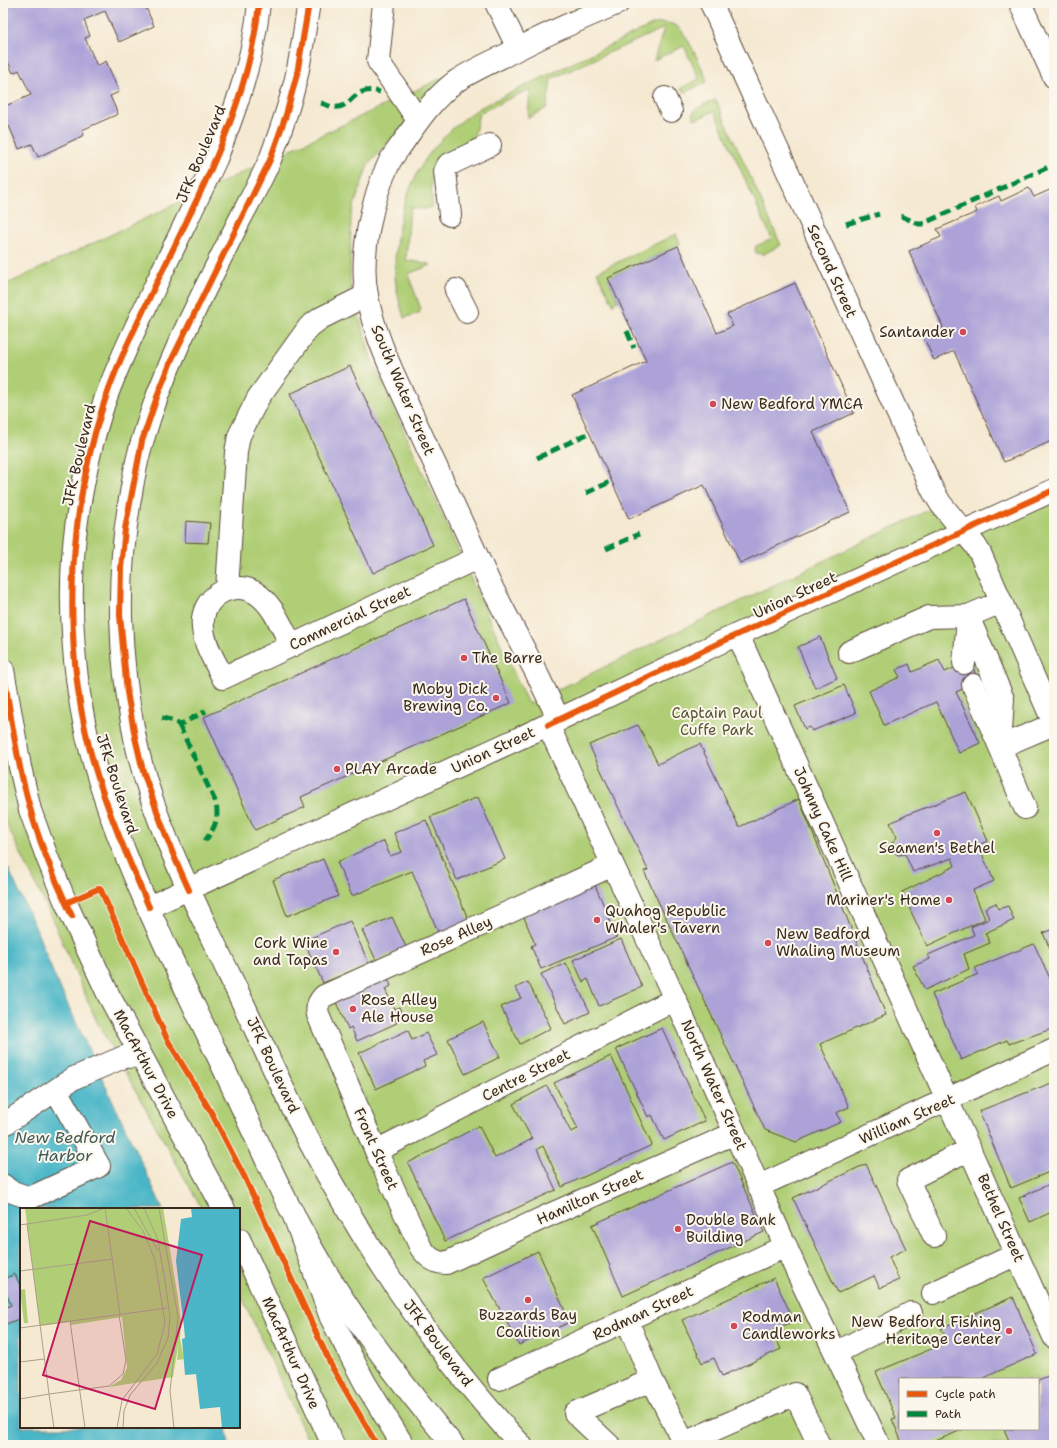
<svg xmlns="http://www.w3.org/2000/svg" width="1057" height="1448" font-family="'Shantell Sans',sans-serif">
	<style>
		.green { fill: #afce75; stroke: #757c4a; fill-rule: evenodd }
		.water { fill: #4ab6c7; stroke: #427072 }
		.building { fill: #aca2d8 }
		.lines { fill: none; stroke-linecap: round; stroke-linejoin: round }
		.minor-casing { stroke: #574739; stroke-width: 24 }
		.major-casing { stroke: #574739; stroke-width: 24 }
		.highway-casing { stroke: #574739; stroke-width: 24 }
		.minor { stroke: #fff; stroke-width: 22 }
		.major { stroke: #fff; stroke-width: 22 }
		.highway { stroke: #fff; stroke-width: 22 }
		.quiet { stroke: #00873e; stroke-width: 5; stroke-dasharray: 10 5; stroke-linecap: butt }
		.cycleway-casing { stroke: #fbf7ec; stroke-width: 8 }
		.cycleway { stroke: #e8590c; stroke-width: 6 }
		.poi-dot { fill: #d1495b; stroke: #fbf7ec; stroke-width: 1.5 }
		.labels { text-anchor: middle; stroke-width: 4; stroke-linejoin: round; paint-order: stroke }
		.street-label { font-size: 15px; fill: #3b2a1e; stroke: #fbf7ec }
		.poi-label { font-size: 15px; fill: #3b2a1e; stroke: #fbf7ec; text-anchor: start }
		.park-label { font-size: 15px; fill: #585334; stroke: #fbf7ec }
		.water-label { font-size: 16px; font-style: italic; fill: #405b59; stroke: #fbf7ec }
		.inset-river { fill: none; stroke: #4ab6c7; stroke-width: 2 }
		.inset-road { fill: none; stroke: #ab9d8a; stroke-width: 1 }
		.view { fill: #c2185b; fill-opacity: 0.15; stroke: #c2185b; stroke-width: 2 }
		.inset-edge { fill: none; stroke: #3b2a1e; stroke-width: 2 }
	</style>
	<rect width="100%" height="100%" fill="#fbf7ec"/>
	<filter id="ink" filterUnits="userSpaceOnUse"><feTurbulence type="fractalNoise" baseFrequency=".025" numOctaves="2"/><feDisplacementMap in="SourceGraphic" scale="8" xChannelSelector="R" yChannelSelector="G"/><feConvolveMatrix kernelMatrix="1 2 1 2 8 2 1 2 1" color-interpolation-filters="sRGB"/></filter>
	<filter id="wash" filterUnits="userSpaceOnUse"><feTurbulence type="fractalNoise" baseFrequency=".012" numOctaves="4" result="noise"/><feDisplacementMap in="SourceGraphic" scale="16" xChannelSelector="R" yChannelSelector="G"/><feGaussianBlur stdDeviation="0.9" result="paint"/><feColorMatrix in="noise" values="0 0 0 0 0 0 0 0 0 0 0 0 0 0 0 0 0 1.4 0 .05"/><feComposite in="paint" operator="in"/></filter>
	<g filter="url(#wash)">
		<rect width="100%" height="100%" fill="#f5e9d2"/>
		<path class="green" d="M660 23C666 23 673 23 678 27 686 32 705 73 707 82L686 92 680 90 681 88 699 79 684 46 654 60 664 28 551 79 547 108 528 118 530 89 479 113 473 142C459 150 436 158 432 176 430 185 432 196 432 205L431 207 425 209 410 208 406 260 429 264 431 265 408 274 421 309 419 313 404 318C400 304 395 288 395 273 394 234 404 190 427 157 441 137 461 120 481 107L654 24Z
			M452 73 368 165 351 215 350 284 371 358 528 704 941 504 964 532 1054 490V1445H310L239 1291V1209H202L97 1022 51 916 5 821 3 814V286ZM900 1379H1038V1429H900Z
			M716 100 781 245 764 254 756 253 755 249 756 246 772 239 714 111 697 119 693 118C689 108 709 103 716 100Z
			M676 234 680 243 678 246 608 278 618 301 613 304 597 272Z"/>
		<path class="water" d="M3 857 36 929 54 975 163 1209H21V1427H226L229 1445H3Z"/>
		<g id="blocks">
			<path class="building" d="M3 3H144L154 26 119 42 105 11 84 20 90 36 85 38 97 66 106 61 119 92 110 96 118 114 82 130 84 135 38 157 32 144 19 149 9 126 3 129V107L31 95 19 70 13 73 8 62 3 64Z
				M1029 188 1034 197 1054 188V440L1004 462 954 351 934 360 923 336 943 327 909 251 941 237 937 229 977 212 975 207 999 196 1001 201Z
				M678 246 717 333 733 326 727 314 795 283 854 413 813 432 850 512 740 563 704 485 629 519 572 395 646 361 608 278Z
				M350 366 433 545 373 573 290 394Z
				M186 521 210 523 208 543 185 542Z
				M464 599 511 703 301 797 305 807 255 830 204 717Z
				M820 637 837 678 815 688 798 647Z
				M939 660 945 672 970 661 979 682 956 692 980 743 959 753 936 702 884 725 869 691 900 677 896 670 909 664 912 672Z
				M844 685 856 713 812 731 810 727 805 729 795 706Z
				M638 725 658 764 686 750 700 744 739 827 799 799 886 1015 820 1044 849 1107 836 1113 841 1122 796 1142 765 1130 644 871 648 870 589 745Z
				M966 792 988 841 978 845 994 881 973 890 985 919 927 946 902 892 955 866 952 858 913 872 905 854 898 855 892 850V843L897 837 890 823 909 814Z
				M478 797 505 859 457 880 430 817Z
				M426 820 469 921 439 934 412 871 352 896 337 862 384 841 390 856 402 852 394 833Z
				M323 859 338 896 287 916 273 880Z
				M595 885 617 937 541 969 531 946 535 944 523 915Z
				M996 903 998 909 1008 906 1014 920 985 933 990 943 964 954 969 969 925 990 913 966 930 959 928 955 974 935 971 927 989 919 985 908Z
				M392 917 406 947 376 960 362 930Z
				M350 921 369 964 323 983 304 941Z
				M1054 929V958L1043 933Z
				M621 939 642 987 599 1006 588 979 583 982 573 960Z
				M1034 944 1054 987V1028L1009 1044 1007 1040 961 1060 932 994 978 974 975 968Z
				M566 963 590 1012 565 1024 541 974Z
				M387 976 391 986 385 989 394 1009 399 1007 403 1016 395 1019 397 1023 357 1041 351 1027 348 1029 335 1000Z
				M528 982 551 1028 520 1044 501 1007 521 998 515 988Z
				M483 1022 500 1057 465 1074 448 1039Z
				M662 1028 705 1121 664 1140 652 1115 648 1117 616 1049Z
				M408 1030 412 1040 426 1033 437 1055 423 1061 425 1066 376 1089 359 1053Z
				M611 1056 652 1145 562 1187 543 1146 537 1149 556 1190 445 1241 408 1163 479 1126 495 1158 532 1139 513 1104 547 1086 571 1132 578 1129 554 1083Z
				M1054 1082V1170L1011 1188 979 1111Z
				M732 1162 764 1232 623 1296 592 1225Z
				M866 1164 906 1249 889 1257 899 1280 880 1288 874 1276 838 1293 793 1198Z
				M1054 1177V1211L1030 1222 1019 1198 1052 1183 1050 1179Z
				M538 1251 570 1322 519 1345 483 1278Z
				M15 1274 21 1288V1318L6 1324 3 1316V1309L11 1305 3 1286V1279Z
				M774 1278 794 1321 772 1331 781 1349 722 1376 714 1358 702 1363 682 1320Z
				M1013 1297 1037 1354 983 1378V1379H900V1429H964L926 1445H903L892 1419 896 1418 876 1372 948 1342 941 1328Z
				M1048 1376 1054 1390V1445H1011L1004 1429H1038V1380Z"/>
		</g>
	</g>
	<g filter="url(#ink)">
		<use href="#blocks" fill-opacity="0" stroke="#574739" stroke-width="1"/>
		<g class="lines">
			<g class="minor-casing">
				<path id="minor" d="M384 3 378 61 418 120
					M496 3 518 48
					M1020 3 1054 77
					M665 98 671 111
					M450 215 445 171 448 165 490 145
					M456 290 467 312
					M964 532 975 545 980 553 1054 724
					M227 589 236 452 239 436 258 398 309 327 321 318 367 295
					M968 616 1003 699 1000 747 1025 808
					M738 635 1054 1337
					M292 646C283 630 275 609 261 597 236 575 199 596 203 628 204 645 216 663 223 678L477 558
					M849 652 929 617 968 616 1001 602
					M964 663 968 619
					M3 670 20 767 30 810 47 857 66 903 108 994 224 1209
					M973 685 1000 747 1054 724
					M548 725 675 999 798 1274 879 1445
					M613 865 324 996C318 1002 316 1007 318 1015L376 1151 421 1248C428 1257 434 1263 446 1263L547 1216 735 1133
					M3 1125 74 1078 124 1057 141 1056
					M376 1151 675 999
					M3 1185 10 1191 30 1198 99 1166 56 1090
					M759 1186 1054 1050
					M934 1236 908 1180 970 1149
					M239 1239 333 1445
					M933 1293 1017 1254
					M627 1320 652 1380 685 1445
					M836 1353 911 1313
					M499 1379 786 1246
					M684 1443 795 1394 819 1445
					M609 1445 575 1413 652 1380"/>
			</g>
			<g class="major-casing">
				<path id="major" d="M259 3C254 58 236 108 216 159 195 204 173 248 152 293 135 329 117 365 104 403 91 441 83 481 77 520 66 595 73 693 95 766 123 863 170 955 213 1046 240 1101 264 1158 292 1212 335 1296 392 1373 453 1445
					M309 3C305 26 302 50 297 74 291 102 281 130 271 157 262 179 250 200 239 221 204 292 165 363 143 439 137 457 134 475 131 493 116 577 118 655 135 738 152 821 193 898 229 974 256 1029 280 1085 308 1139 366 1250 436 1353 521 1445
					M711 3 933 491 941 504 964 532
					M559 720 537 674 490 584 393 373C382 348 372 323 367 296 359 256 372 197 390 161 394 154 400 147 404 141 419 119 434 98 455 82 471 71 489 63 506 55 542 36 580 19 618 3
					M149 907 522 737 719 643 1054 490"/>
			</g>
			<g class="highway-casing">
				<path id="highway" d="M293 1213 331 1318 365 1383 403 1445"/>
			</g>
			<use href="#minor" class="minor"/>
			<use href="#major" class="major"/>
			<use href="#highway" class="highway"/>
			<path class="quiet" d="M321 103C325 104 330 107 334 107 352 110 352 84 380 92
				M901 216 919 224H922L1053 165
				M846 224 879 214
				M627 331 634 348
				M537 458 589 433
				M586 493 612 481
				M606 549 639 534
				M162 718 175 721 179 725 206 711
				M179 725 216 803C219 820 215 827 205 841"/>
			<g class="cycleway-casing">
				<path id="cycleway" d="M3 670C11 716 17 763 30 808 39 843 57 884 72 916
					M548 725 719 643 1054 490
					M189 890 173 854 158 814 143 771 135 737 127 692 120 615 121 568 125 529 142 441 157 397 172 359 270 160 286 115 297 74 309 3
					M66 903 100 888 167 1039 211 1112 244 1176 332 1367 377 1445
					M149 907C129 861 108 813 94 765 61 650 67 519 103 406 116 365 136 327 154 288 198 197 249 106 259 3"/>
			</g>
			<use href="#cycleway" class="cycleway"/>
		</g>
	</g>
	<g class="poi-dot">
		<circle cx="963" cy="332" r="4"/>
		<circle cx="713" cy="404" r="4"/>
		<circle cx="464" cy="658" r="4"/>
		<circle cx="496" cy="698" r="4"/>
		<circle cx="337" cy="769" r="4"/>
		<circle cx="937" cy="833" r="4"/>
		<circle cx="949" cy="900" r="4"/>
		<circle cx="597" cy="920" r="4"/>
		<circle cx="768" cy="943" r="4"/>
		<circle cx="336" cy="952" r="4"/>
		<circle cx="353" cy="1009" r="4"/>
		<circle cx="678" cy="1229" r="4"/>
		<circle cx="528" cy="1300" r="4"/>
		<circle cx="734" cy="1326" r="4"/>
		<circle cx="1009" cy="1331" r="4"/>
	</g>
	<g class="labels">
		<g class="street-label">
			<text transform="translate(201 154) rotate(-67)" y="5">JFK Boulevard</text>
			<text transform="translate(832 271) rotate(66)" y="5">Second Street</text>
			<text transform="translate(403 390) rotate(67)" y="5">South Water Street</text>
			<text transform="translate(79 455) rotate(-77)" y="5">JFK Boulevard</text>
			<text transform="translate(795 595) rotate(-25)" y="5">Union Street</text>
			<text transform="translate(350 618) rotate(-25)" y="5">Commercial Street</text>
			<text transform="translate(493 750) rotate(-25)" y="5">Union Street</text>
			<text transform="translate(117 784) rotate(72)" y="5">JFK Boulevard</text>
			<text transform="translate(823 824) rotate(66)" y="5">Johnny Cake Hill</text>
			<text transform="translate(456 936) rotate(-24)" y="5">Rose Alley</text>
			<text transform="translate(146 1064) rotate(62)" y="5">MacArthur Drive</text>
			<text transform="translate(273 1065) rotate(65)" y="5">JFK Boulevard</text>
			<text transform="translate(526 1075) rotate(-27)" y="5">Centre Street</text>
			<text transform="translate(714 1085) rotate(66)" y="5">North Water Street</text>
			<text transform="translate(907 1119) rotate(-24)" y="5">William Street</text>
			<text transform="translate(376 1149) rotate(66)" y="5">Front Street</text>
			<text transform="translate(590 1197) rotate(-24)" y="5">Hamilton Street</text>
			<text transform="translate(1001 1218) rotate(66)" y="5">Bethel Street</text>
			<text transform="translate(643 1313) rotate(-25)" y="5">Rodman Street</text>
			<text transform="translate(438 1343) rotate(53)" y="5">JFK Boulevard</text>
			<text transform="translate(291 1353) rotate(66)" y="5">MacArthur Drive</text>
		</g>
		<g class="poi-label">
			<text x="955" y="337" text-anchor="end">Santander</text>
			<text x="721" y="409">New Bedford YMCA</text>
			<text x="472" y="663">The Barre</text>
			<text x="488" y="694" text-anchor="end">Moby Dick<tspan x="488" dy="17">Brewing Co.</tspan></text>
			<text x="345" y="774">PLAY Arcade</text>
			<text x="937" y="853" text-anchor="middle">Seamen's Bethel</text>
			<text x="941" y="905" text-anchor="end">Mariner's Home</text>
			<text x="605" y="916">Quahog Republic<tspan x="605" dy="17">Whaler's Tavern</tspan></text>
			<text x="776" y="939">New Bedford<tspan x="776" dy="17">Whaling Museum</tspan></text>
			<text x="328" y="948" text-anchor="end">Cork Wine<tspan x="328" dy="17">and Tapas</tspan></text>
			<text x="361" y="1005">Rose Alley<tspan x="361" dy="17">Ale House</tspan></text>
			<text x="686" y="1225">Double Bank<tspan x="686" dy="17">Building</tspan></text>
			<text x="528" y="1320" text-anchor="middle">Buzzards Bay<tspan x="528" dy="17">Coalition</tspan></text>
			<text x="742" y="1322">Rodman<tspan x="742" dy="17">Candleworks</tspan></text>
			<text x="1001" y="1327" text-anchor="end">New Bedford Fishing<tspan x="1001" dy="17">Heritage Center</tspan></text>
		</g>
		<g class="park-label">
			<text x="717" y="718">Captain Paul<tspan x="717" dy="17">Cuffe Park</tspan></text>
		</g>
		<g class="water-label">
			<text x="65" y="1143">New Bedford<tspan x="65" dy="18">Harbor</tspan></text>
		</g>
	</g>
	<g transform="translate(20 1208)">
		<rect width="220" height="220" fill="#f5e9d2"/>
		<path d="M5 0H143L158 90 161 114 160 131 164 151 157 152 159 132 153 169 89 179 101 172 107 160 102 109 51 117 50 114 20 118ZM5 81 8 115H4L0 82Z" fill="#afce75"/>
		<path d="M171 0H220V220H202L200 199 180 201 176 166 165 167 162 131 165 130 164 119 156 53 161 11 172 9Z" fill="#4ab6c7"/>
		<path class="inset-river" d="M182 130 187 135 220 133"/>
		<path class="inset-road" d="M85 0 100 106M114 0 138 43M124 0 138 32 143 63M139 0 158 109 150 183 154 220M0 17 67 7 85 0M0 63 93 51M50 113 65 220M0 120 147 100M0 154 24 151M0 191 29 186 7 16M34 220 29 186 89 178 103 166 106 152 99 107M97 220 102 192 137 146 145 115 135 52 123 23 106 0M103 220 104 203 110 187 137 155 148 130 150 108 143 60"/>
		<path class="view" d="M70 13 182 47 135 201 23 167Z"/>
		<rect width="220" height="220" class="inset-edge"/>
	</g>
	<rect width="1057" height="1448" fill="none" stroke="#fbf7ec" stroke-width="16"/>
	<rect x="899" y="1378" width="140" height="52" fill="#fbf7ec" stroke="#aea59a"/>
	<rect x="907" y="1391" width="20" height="6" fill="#e8590c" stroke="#aea59a"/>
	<text x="935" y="1398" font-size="12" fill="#3b2a1e">Cycle path</text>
	<rect x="907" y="1411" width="20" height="6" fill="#00873e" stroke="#aea59a"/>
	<text x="935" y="1418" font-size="12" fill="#3b2a1e">Path</text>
</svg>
